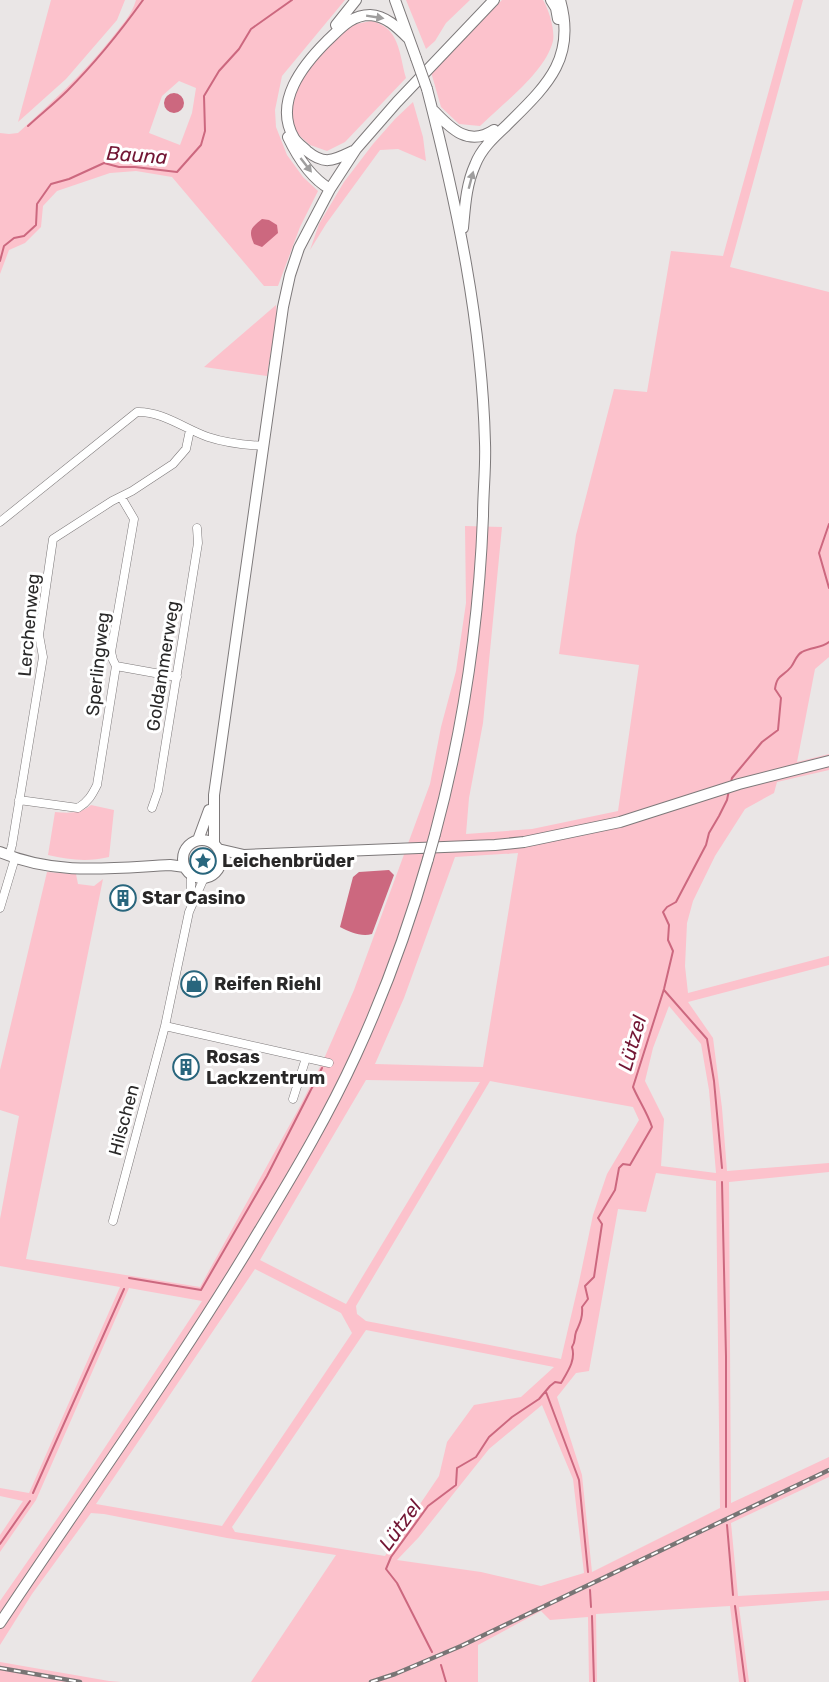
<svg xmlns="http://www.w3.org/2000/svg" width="829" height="1682" font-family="Rubik,sans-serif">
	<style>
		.green { fill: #fcc2cc; fill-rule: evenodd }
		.water { fill: #cc687f }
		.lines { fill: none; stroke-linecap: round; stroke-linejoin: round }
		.stream { stroke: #cc687f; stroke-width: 2 }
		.street-casing { stroke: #7d797a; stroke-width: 9 }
		.secondary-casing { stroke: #7d797a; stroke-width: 12 }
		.street { stroke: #fff; stroke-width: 8 }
		.secondary { stroke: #fff; stroke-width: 10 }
		.rail-casing { stroke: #787575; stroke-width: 4.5 }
		.rail { stroke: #fff; stroke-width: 2; stroke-dasharray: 7; stroke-linecap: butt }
		.secondary-bridge-casing { stroke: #7d797a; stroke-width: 12; stroke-linecap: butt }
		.secondary-bridge { stroke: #fff; stroke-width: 10 }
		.oneway { fill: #9f9e9e }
		.labels { text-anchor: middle; stroke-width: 6; stroke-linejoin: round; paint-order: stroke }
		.street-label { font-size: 18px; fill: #292828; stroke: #fff }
		.poi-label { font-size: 18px; font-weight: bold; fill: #292828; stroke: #fff; text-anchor: start }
		.water-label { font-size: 20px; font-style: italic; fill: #721634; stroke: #fff }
	</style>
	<rect width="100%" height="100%" fill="#eae6e6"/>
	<path class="green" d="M51 0H125L117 20 66 79 18 122Z
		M136 0H345L282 76 275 110 276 127 287 155 303 177 318 191 300 227 278 286H264L172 177 136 171 110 173 57 191 43 206 41 227 25 243 9 250 0 274V133L9 134 18 133C51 103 83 74 111 39 120 27 132 15 136 0ZM179 81 196 88 192 113 180 145 149 133 162 96Z
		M406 0H470L446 23 435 41 426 49Z
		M502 0H543C549 10 555 30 553 41 545 73 503 103 480 126L459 124 441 107 431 72Z
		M794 0H803L730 267 829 292V657L815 669 797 762 829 754V770L777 782 774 793 745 809 715 856 693 901 687 923 685 966 688 993 829 956V965L688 1002 713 1038 722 1108 727 1171 829 1163V1172L729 1182 731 1503 829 1457V1477L731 1523 738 1596 829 1591V1600L739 1607 749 1682H739L730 1606 596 1614 597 1682H589L588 1617 550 1620 541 1611 478 1645V1682H251L336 1555 227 1538 104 1514 91 1513 32 1594 0 1645V1601L66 1506 202 1301 129 1288 36 1500 0 1552V1535L23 1501 0 1496V1488L29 1493 120 1287 0 1266V1219L19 1116 0 1110V1070L47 872 76 874 78 884 94 886 103 879 26 1259 200 1287 299 1108 323 1061 354 990 430 784 441 727 456 671 466 603 465 526 502 527 483 723 469 798 466 834 532 829 618 811 639 665 559 654 576 535 614 389 647 392 671 251 723 256ZM518 853 483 1067 375 1064 404 998 455 857ZM669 1006 701 1044 709 1090 716 1173 661 1166 664 1119 645 1081 653 1048ZM366 1080 480 1082 346 1304 260 1260ZM490 1081 633 1107 639 1120 607 1174 593 1215 579 1282 561 1359 366 1321 357 1314 356 1306ZM656 1173 716 1181 720 1508 592 1572 582 1475 557 1397 576 1373 589 1371 618 1209 646 1212ZM255 1269 341 1313 352 1333 222 1526 96 1504ZM366 1330 554 1367 521 1397 474 1405 447 1442 439 1476 385 1556 235 1532 232 1527ZM542 1405 573 1479 584 1573 541 1586 481 1572 397 1560 419 1537 489 1449Z
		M371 21C400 27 399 54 406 78L345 142 327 151 310 145 294 131 291 115 294 94 305 71 334 39 351 25Z
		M413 102 423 137 426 161 398 149 380 150 326 224 310 250 319 224 344 182 373 144 395 119Z
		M276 305 277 315 267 376 204 367Z
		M91 805 114 810 109 857C88 862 69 860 48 855L55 812C68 813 81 814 91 805Z
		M0 1662 109 1681 121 1682H0Z"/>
	<path class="water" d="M164 103a10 10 0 1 1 20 0a10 10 0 1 1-20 0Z
		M262 219 269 220 277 225 278 233 262 247 254 244C248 230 251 228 262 219Z
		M389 870 394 875 372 934C361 937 350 932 340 927L353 877 359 872Z"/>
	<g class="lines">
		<path class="stream" d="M28 126C41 114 55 103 67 91 95 63 120 32 143 0
			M0 261 4 246 14 238 24 236 36 225 37 204 51 184 69 179 104 163 119 167H135L177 172 201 145 205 131 204 96 219 71 239 49 251 29 292 0
			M829 524 819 553 829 588
			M731 782 732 778 762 742 778 730 781 698 775 689C777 674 783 677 791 667 795 662 796 655 802 652 811 647 822 648 829 642
			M664 990 707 1039 714 1081 722 1168
			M722 1182 726 1356V1507
			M129 1278 201 1290 267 1176 322 1068
			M546 1392 579 1480 588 1572
			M33 1493 124 1289
			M727 1525 733 1595
			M0 1544 30 1501
			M590 1590 591 1607
			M735 1606 745 1682
			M592 1616 594 1682
			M432 1652 397 1583 386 1569 391 1557 428 1506 456 1485 457 1468 476 1457 489 1437 512 1417 539 1399 550 1386 555 1382 561 1383C568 1371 576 1360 572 1347 576 1341 574 1338 576 1332 580 1323 583 1317 582 1307L588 1299 585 1286 594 1277 602 1224 598 1218 615 1190 619 1168 623 1164 630 1165 652 1127C647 1112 639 1101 633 1087L664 989 673 951 668 940 669 925 663 912 667 907 676 902 706 845 709 833 719 816 727 800 729 790
			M441 1665 446 1682"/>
		<g class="street-casing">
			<path id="street" d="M0 522 137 412C162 411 185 429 208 437 226 443 244 445 264 446
				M116 666 177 677
				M19 800 78 808C88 802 92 795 97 785L116 666 113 660 111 652 134 519 121 497
				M152 808 158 791 198 543 197 528
				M9 856 12 845 43 657 39 635 53 539 112 501 132 491 173 464 186 449 190 430
				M191 874V902
				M0 908 15 858
				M165 1026 329 1063
				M293 1099 306 1058
				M113 1221 165 1026 189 912 204 878"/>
		</g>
		<g class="secondary-casing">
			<path id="secondary" d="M395 0 416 58
				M551 0 556 8 558 19
				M336 25 356 0
				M427 89C457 205 482 323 485 443 486 467 483 492 483 516 479 624 463 730 435 834
				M434 111C451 129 469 147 494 130
				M288 137C297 156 311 178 330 189
				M353 151C334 160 325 166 307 151 303 147 297 143 294 138 273 102 303 65 327 41 340 29 351 15 370 15 386 16 397 27 408 38
				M463 228C465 207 466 185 475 165 481 149 494 137 506 126 545 87 577 60 560 0
				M198 840 209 810
				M183 859a19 19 0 1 1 38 0a19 19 0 1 1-38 0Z
				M214 844V795L283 307 290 275 299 248 330 189 356 149 397 102 494 0
				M218 849 244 855 495 845 524 842 620 822 739 784 829 761
				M0 852C56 876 111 868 170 865L185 867
				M0 1623C88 1491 181 1362 262 1226 296 1170 329 1114 356 1055 385 992 409 926 428 859"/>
		</g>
		<use href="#street" class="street"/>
		<use href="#secondary" class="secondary"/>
		<g class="rail-casing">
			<path id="rail" d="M0 1668 80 1682
				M371 1682 395 1674 461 1646 829 1470"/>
		</g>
		<use href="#rail" class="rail"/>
		<g class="secondary-bridge-casing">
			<path id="secondary-bridge" d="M416 58 427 89
				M428 859 435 834"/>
		</g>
		<use href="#secondary-bridge" class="secondary-bridge"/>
	</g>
	<defs><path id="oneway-solid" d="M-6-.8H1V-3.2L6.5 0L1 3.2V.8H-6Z" transform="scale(1.5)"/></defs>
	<g class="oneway">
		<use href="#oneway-solid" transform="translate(375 17) rotate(9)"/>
		<use href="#oneway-solid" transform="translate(306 165) rotate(52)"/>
		<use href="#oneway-solid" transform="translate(471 180) rotate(-75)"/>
	</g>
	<defs>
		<g id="sight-ring" transform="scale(1.35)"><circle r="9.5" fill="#fff" stroke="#29667d" stroke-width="1.5"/><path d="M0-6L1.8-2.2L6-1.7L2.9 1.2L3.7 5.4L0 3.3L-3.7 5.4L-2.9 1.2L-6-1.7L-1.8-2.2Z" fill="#29667d"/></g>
		<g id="building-ring" transform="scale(1.35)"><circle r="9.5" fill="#fff" stroke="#29667d" stroke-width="1.5"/><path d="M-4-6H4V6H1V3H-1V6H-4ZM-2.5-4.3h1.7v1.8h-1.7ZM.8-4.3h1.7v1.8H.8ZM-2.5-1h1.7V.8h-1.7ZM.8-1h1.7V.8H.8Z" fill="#29667d"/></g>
		<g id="shop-ring" transform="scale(1.35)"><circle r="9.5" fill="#fff" stroke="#29667d" stroke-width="1.5"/><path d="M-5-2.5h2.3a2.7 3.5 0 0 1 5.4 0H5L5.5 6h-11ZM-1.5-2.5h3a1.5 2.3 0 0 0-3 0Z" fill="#29667d"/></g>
	</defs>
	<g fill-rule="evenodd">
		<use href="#sight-ring" x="203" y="861"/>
		<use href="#building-ring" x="123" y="898"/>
		<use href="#shop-ring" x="194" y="984"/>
		<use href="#building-ring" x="186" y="1067"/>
	</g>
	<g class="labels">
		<g class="street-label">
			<text transform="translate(29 625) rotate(-85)" y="6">Lerchenweg</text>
			<text transform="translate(98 664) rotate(-84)" y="6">Sperlingweg</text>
			<text transform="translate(163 666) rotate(-81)" y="6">Goldammerweg</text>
			<text transform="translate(124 1120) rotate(-75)" y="6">Hilschen</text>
		</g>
		<g class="poi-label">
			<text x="222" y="867">Leichenbrüder</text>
			<text x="142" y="904">Star Casino</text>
			<text x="214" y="990">Reifen Riehl</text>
			<text x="206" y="1063">Rosas<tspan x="206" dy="21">Lackzentrum</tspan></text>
		</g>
		<g class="water-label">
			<text transform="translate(137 155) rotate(4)" y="7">Bauna</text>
			<text transform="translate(632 1043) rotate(-74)" y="7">Lützel</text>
			<text transform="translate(400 1525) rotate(-54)" y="7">Lützel</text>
		</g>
	</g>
</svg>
